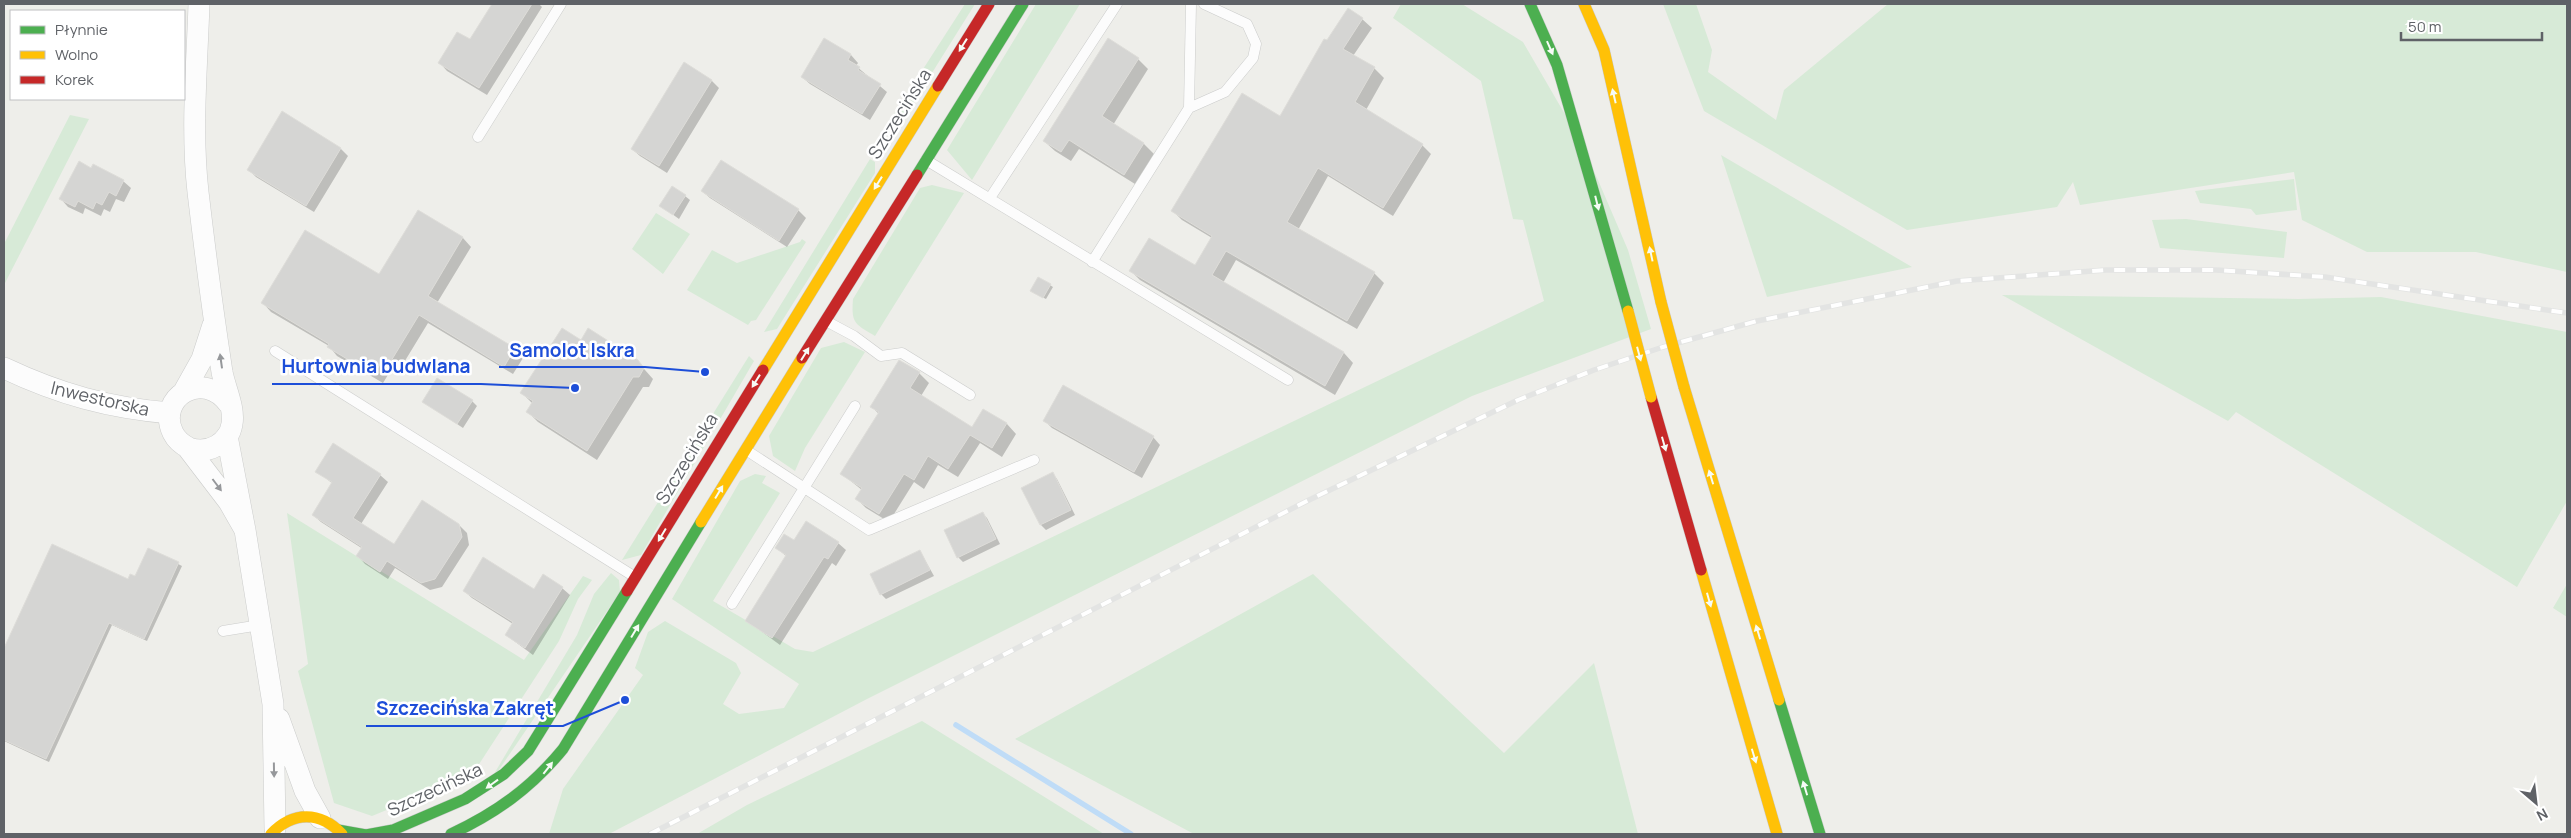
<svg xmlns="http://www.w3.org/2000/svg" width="2571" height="838" font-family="Manrope,sans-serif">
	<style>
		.green { fill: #d7ead7 }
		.shadow { fill: #0003 }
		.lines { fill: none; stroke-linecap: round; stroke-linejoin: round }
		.stream { stroke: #bfdcf7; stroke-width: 5.5 }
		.building { fill: #d5d5d3; stroke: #deddd9 }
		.lane-casing { stroke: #cbcccb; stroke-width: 11 }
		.street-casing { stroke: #cbcccb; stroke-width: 22 }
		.fast-casing { stroke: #cacaca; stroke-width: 12 }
		.slow-casing { stroke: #cacaca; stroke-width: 12 }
		.jam-casing { stroke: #cacaca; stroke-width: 12 }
		.lane { stroke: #fcfcfc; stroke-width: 10 }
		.street { stroke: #fcfcfc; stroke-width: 21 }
		.fast { stroke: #4caf50; stroke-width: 11 }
		.slow { stroke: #ffc107; stroke-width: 11 }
		.jam { stroke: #c62828; stroke-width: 11 }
		.rail-casing { stroke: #e3e4e3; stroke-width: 5.5 }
		.rail { stroke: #fff; stroke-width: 4; stroke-dasharray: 11; stroke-linecap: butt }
		.slow-bridge-casing { stroke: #cacaca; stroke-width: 12; stroke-linecap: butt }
		.slow-bridge { stroke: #ffc107; stroke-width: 11 }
		.oneway { fill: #f6fbf6 }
		.oneway2 { fill: #96989b }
		.labels { text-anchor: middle; stroke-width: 5; stroke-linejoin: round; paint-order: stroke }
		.street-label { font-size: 18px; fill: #5f6267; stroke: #fff }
		.leader { fill: none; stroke: #1d4ed8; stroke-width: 2 }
		.callout-dot { fill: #1d4ed8; stroke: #fff; stroke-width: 2 }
		.callout-label { font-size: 19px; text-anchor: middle; font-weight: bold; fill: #1d4ed8; stroke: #fff; stroke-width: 5; stroke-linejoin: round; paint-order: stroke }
	</style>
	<rect width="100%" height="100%" fill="#eeeeea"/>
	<path class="green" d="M965 4H975L897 129 878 139Z
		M1036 4H1080L972 180 947 150Z
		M1401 4H1462L1523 42 1570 123 1598 180 1628 250 1651 329 1472 396 867 699 609 834H549L563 789 643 675 635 668 648 632 665 621 736 663 741 673 723 704 739 714 784 708 799 684 672 599 740 481 755 474 766 476 762 483 780 493 713 601 795 649 813 652 1544 301 1523 220 1513 219 1481 81 1393 18Z
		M1663 4H1696L1712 50 1708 72 1776 120 1784 90 1888 4H2567V272L2476 252H2367L2302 220 2294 172 2080 205 2073 182 2057 207 1907 230 1704 111Z
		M70 115 89 119 4 285V244Z
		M1721 155 1912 267 1767 297Z
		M870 159 875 162V173L777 329 764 332Z
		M2294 179 2297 210 2256 215 2251 209 2200 203 2195 191Z
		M932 185 964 193 875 336C855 324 851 324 853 299L920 188Z
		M656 213 690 234 663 274 632 249Z
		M2186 219 2287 232 2284 258 2160 248 2152 220Z
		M802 239 806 242 756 320 751 321 748 325 687 290 712 250 737 263 800 242Z
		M2002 295 2298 299 2381 297 2567 332V501L2517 587 2236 412 2228 421Z
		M844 342 865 352 805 448 795 471 773 456 769 436 821 348Z
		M749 356 754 361 641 555 622 560Z
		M287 513 524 660 583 576 592 580 578 599 559 641 472 775 372 816 334 803 298 671 308 664Z
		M611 573 619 580 620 592 479 799 577 635 594 594Z
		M1313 574 1504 753 1594 663 1638 834H1194L1015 739Z
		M2567 584V617L2553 608Z
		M922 721 1104 834H697L747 805Z"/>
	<path class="shadow" d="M493 4H539L542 7 487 95 447 71 440 63 470 41Z
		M1362 19 1372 28 1353 56 1374 68 1384 78 1366 110 1422 145 1431 154 1393 216 1328 176 1298 230 1374 273 1384 283 1357 329 1236 260 1223 283 1344 353 1353 363 1335 395 1140 280 1131 271 1196 267 1212 238 1182 220 1173 211 1281 117 1328 42Z
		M824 40 851 55 858 63 856 66 887 92 870 120 810 84 802 77Z
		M1138 59 1148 69 1113 125 1144 144 1154 154 1135 184 1079 149 1071 161 1055 151 1044 141Z
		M684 64 712 81 719 88 667 173 640 156 632 149Z
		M340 148 348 156 314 212 256 177 248 169Z
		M721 162 798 210 806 218 787 247 710 198 702 191Z
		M91 169 123 181 131 188 124 202 116 199 110 212 104 209 101 216 85 208 83 214 68 207 61 199Z
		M685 196 690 200 679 219 661 206Z
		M419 211 463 238 471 247 437 303 514 349 523 358 513 374 428 323 400 369 394 365 383 383 337 356 329 346 271 312 263 303 379 276Z
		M1039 278 1053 287 1046 299 1034 293Z
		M581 341 637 361 653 379 649 387H643L597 460 538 422 528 412 532 403 522 393Z
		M900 362 919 373 929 383 921 396 973 429 983 410 1007 424 1016 434 1002 457 980 443 958 477 938 465 924 489 914 482 889 522 866 508 857 499 862 490 842 474 879 414 872 407Z
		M472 401 477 406 463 428 424 402Z
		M1045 421 1153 437 1160 445 1142 478 1052 428Z
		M317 471 380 475 388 482 361 524 394 546 459 525 467 533 469 545 442 587 430 590 395 568 388 579 365 564 358 556 363 549 321 522 313 515 333 484Z
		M1053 474 1057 479 1075 515 1046 530 1041 525 1023 488Z
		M982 513 987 518 1000 544 963 562 958 557Z
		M838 543 846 550 836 566 832 563 780 645 746 620 787 557 777 548Z
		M53 546 128 581 136 578 149 549 182 566 147 641 112 625 49 762 4 741V651Z
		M920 551 934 576 886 599 881 594Z
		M562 588 570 595 533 655 506 635 513 624 472 598 464 591 535 590Z"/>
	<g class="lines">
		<path class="stream" d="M956 725 1131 834"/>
	</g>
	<path class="building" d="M492 4H532L479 88 438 63 457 32 470 39Z
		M1348 8 1363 18 1343 49 1375 67 1355 102 1423 144 1383 208 1318 168 1287 222 1375 272 1347 321 1226 251 1212 275 1344 352 1325 386 1129 271 1149 238 1195 265 1212 236 1171 211 1242 93 1280 116 1324 39 1327 40Z
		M824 38 851 54 848 60 860 67 858 70 881 84 862 114 801 77Z
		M1108 38 1139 58 1102 116 1144 143 1124 175 1069 140 1061 152 1043 141Z
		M684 62 712 80 659 166 631 149Z
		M282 111 341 148 306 206 247 170Z
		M721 160 799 209 779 241 701 191Z
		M79 161 91 168 93 164 124 180 116 196 109 192 102 205 96 202 93 209 78 201 75 207 59 199Z
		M672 186 686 195 673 215 659 206Z
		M418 210 463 237 428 296 515 348 504 367 419 315 391 361 384 357 374 375 327 347 329 344 261 303 305 230 379 274Z
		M1038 277 1051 284 1043 298 1030 291Z
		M562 328 581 340 588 328 638 360 644 368 639 377H633L587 451 526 412 533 401 520 393Z
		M899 360 920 372 910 388 972 427 983 409 1007 423 992 448 970 435 948 469 928 456 914 480 904 474 879 514 855 499 862 488 840 474 879 412 870 407Z
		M437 378 473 400 457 424 422 402Z
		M1063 385 1154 436 1134 472 1043 421Z
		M333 443 381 474 353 518 394 544 422 500 459 524 462 537 435 579 421 583 387 561 380 572 356 556 362 547 312 515 332 482 315 472Z
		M1053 472 1071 510 1040 525 1021 488Z
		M983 512 996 539 957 558 944 530Z
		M806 521 839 542 828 559 824 557 772 638 745 621 786 555 775 548 784 534 794 540Z
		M52 544 128 579 130 574 135 576 148 548 179 562 144 639 109 623 46 759 4 740V648Z
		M920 550 930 570 880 595 870 574Z
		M483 557 534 589 543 574 563 587 525 648 505 635 513 622 463 591Z"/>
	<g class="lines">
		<g class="lane-casing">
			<path id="lane" d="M1189 108 1225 92 1253 58 1256 44 1247 24 1204 4
				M478 137 561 4
				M926 160 1288 380
				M990 198 1117 4
				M1092 262 1189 108 1191 4
				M826 321 854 336 881 356 902 353 970 395
				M275 351 635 577
				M746 450 869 530 1034 460
				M732 604 855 406
				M223 631 260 625"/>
		</g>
		<g class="street-casing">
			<path id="street" d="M199 4C197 66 191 130 198 192 205 252 213 313 222 372 225 388 235 408 232 424 229 443 208 455 189 448 183 445 176 439 173 433 156 398 203 368 229 404
				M4 368C59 394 109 408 170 413
				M183 393 202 359 213 325
				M187 447 229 502 245 530 227 436
				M245 530 273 704 275 829
				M279 719 305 791 320 818"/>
		</g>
		<g class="fast-casing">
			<path id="fast" d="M1530 4 1557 65 1628 311
				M917 175 1023 4
				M1779 700 1820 834
				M338 830 366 835 393 830 465 799 504 774 528 751 627 591
				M451 834C496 813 531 788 563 749L701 522"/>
		</g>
		<g class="slow-casing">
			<path id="slow" d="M1584 4 1604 50 1661 302
				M763 370 938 86
				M1684 387 1779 700
				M701 522 802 358
				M1701 570 1777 834
				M271 834C293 811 320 811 342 834"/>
		</g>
		<g class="jam-casing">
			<path id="jam" d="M938 86 989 4
				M802 358 917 175
				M1651 397 1701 570
				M627 591 763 370"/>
		</g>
		<use href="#lane" class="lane"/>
		<use href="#street" class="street"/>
		<use href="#fast" class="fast"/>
		<use href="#slow" class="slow"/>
		<use href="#jam" class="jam"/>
		<g class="rail-casing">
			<path id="rail" d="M650 834 1309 500 1518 400 1594 370 1663 347 1757 321 1957 281 2106 270H2216L2325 277 2567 313"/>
		</g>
		<use href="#rail" class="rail"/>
		<g class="slow-bridge-casing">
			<path id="slow-bridge" d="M1661 302 1684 387
				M1628 311 1651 397"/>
		</g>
		<use href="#slow-bridge" class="slow-bridge"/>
	</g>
	<defs><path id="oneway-solid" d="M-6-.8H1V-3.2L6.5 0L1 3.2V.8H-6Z" transform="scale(1.25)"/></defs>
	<g class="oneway">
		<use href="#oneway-solid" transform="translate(963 45) rotate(122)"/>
		<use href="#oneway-solid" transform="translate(1550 48) rotate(66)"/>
		<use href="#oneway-solid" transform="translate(1614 96) rotate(-103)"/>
		<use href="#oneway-solid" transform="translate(878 183) rotate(122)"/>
		<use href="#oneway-solid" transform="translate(1597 203) rotate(76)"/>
		<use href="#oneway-solid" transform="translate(1651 254) rotate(-102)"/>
		<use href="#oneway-solid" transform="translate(805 354) rotate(-58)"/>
		<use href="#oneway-solid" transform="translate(1639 354) rotate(75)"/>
		<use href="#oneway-solid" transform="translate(756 381) rotate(122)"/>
		<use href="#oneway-solid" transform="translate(1664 444) rotate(74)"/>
		<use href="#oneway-solid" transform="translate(1711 477) rotate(-107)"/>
		<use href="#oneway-solid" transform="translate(719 492) rotate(-59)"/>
		<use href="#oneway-solid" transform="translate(662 535) rotate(121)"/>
		<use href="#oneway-solid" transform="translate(1709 600) rotate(74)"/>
		<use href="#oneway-solid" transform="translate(635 631) rotate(-59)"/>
		<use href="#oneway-solid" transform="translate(1758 632) rotate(-107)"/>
		<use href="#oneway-solid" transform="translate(1754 756) rotate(73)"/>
		<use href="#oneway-solid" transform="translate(548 768) rotate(-52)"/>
		<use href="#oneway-solid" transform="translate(492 784) rotate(144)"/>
		<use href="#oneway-solid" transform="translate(1805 788) rotate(-107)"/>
	</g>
	<g class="oneway2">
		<use href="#oneway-solid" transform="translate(221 361) rotate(-98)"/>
		<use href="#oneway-solid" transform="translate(217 485) rotate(53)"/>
		<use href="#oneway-solid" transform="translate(274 770) rotate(89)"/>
	</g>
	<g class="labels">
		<g class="street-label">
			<text transform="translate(900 114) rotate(-58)" y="6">Szczecińska</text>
			<text transform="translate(100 399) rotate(13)" y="6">Inwestorska</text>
			<text transform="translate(687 459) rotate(-59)" y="6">Szczecińska</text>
			<text transform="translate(435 790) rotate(-25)" y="6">Szczecińska</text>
		</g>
	</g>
	<path class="leader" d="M705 372L645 367H499M575 388L481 384H272M625 700L563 726H366"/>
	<g class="callout-dot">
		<circle cx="705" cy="372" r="5"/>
		<circle cx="575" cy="388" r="5"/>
		<circle cx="625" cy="700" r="5"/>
	</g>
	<g class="callout-label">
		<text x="572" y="357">Samolot Iskra</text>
		<text x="376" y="373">Hurtownia budwlana</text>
		<text x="465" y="715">Szczecińska Zakręt</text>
	</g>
	<rect width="2571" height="838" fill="none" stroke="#5f6267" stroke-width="10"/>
	<rect x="10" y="10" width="175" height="90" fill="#ffffff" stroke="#bfc0c2"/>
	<rect x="20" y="26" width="25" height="8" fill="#4caf50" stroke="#bfc0c2"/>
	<text x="55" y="35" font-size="15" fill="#5f6267">Płynnie</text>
	<rect x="20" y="51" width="25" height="8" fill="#ffc107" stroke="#bfc0c2"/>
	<text x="55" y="60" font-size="15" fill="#5f6267">Wolno</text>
	<rect x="20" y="76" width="25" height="8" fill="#c62828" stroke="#bfc0c2"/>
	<text x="55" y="85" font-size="15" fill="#5f6267">Korek</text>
	<g transform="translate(2536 803) rotate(152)" stroke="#ffffff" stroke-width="4" paint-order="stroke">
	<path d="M0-4L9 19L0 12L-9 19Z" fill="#5f6267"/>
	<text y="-8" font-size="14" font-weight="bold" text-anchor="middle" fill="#5f6267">N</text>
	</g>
	<path d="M2401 32v8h141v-8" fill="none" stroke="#5f6267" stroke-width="2.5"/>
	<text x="2408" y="32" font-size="15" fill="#5f6267" stroke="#ffffff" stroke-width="4" paint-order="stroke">50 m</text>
</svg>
